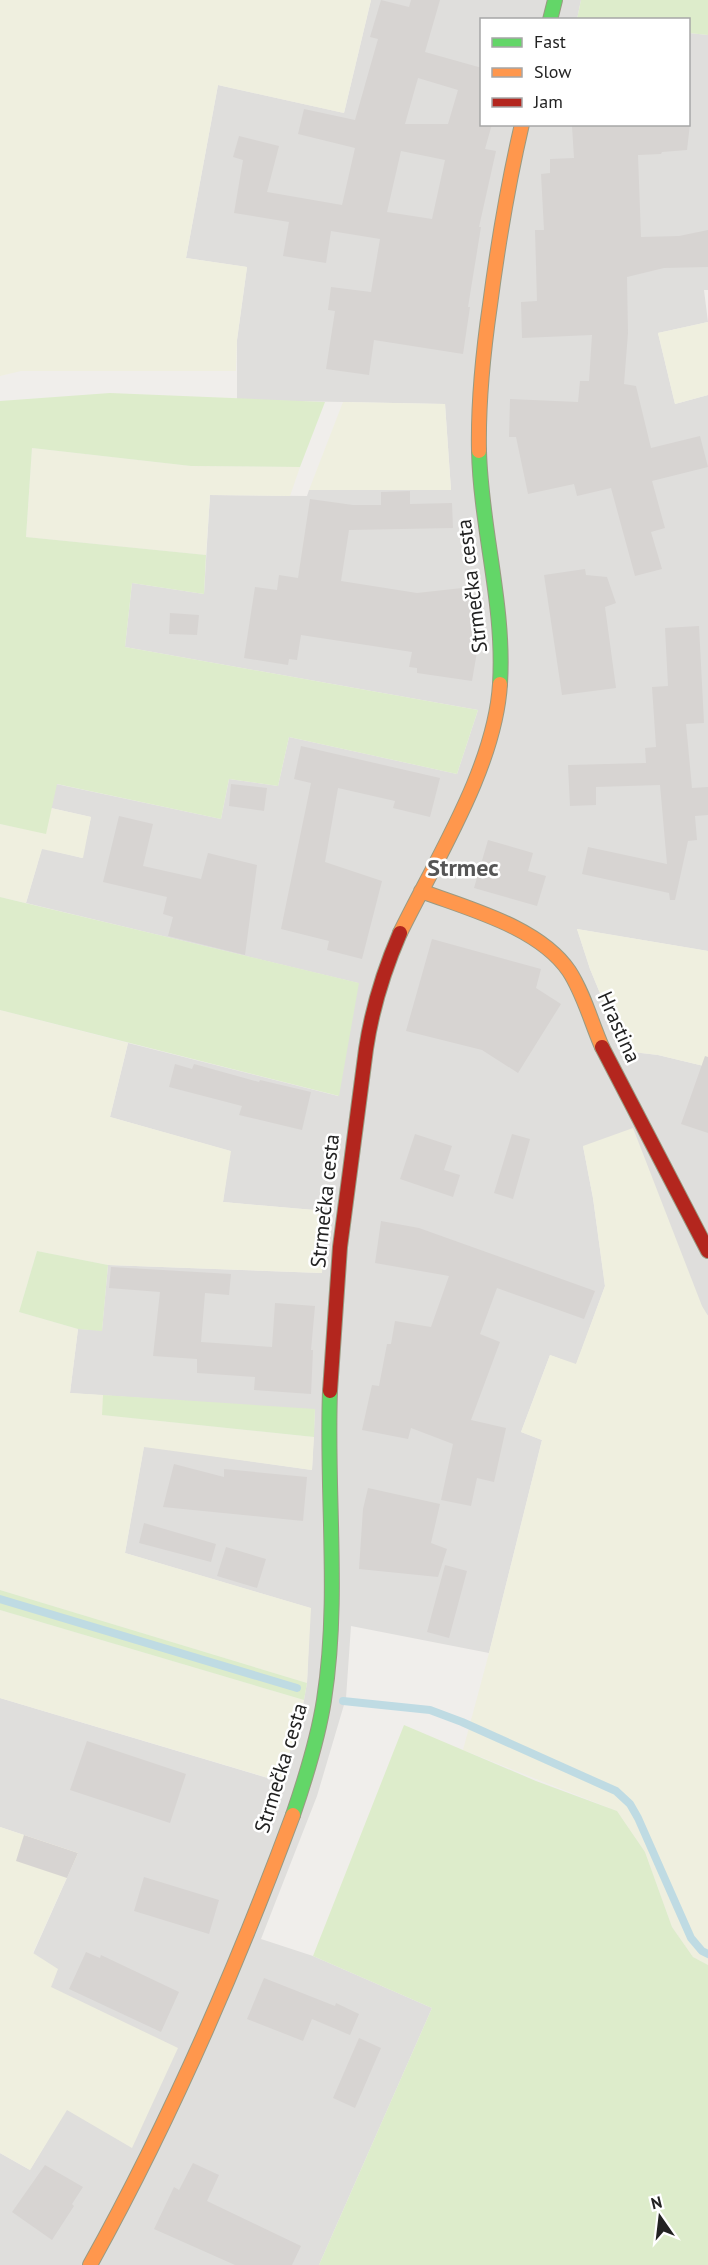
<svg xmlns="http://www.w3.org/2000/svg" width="708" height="2265" font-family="'PT Sans',sans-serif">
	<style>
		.residential { fill: #dfdedc }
		.farmland { fill: #efefdf }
		.grass { fill: #ddeccb }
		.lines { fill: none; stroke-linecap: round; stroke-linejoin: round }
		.stream { stroke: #bfdbe3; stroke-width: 8 }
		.building { fill: #d7d4d2; fill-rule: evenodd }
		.fast-casing { stroke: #999a82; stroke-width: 16 }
		.slow-casing { stroke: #999a82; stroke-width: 16 }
		.jam-casing { stroke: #999a82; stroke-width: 16 }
		.fast { stroke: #63d668; stroke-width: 14 }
		.slow { stroke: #ff974d; stroke-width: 14 }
		.jam { stroke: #b3261e; stroke-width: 14 }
		.labels { text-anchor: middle; stroke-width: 5; stroke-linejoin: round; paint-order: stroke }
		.street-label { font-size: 21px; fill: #222; stroke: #fff }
		.quarter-label { font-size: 24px; font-weight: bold; fill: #555; stroke: #fff }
	</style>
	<rect width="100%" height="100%" fill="#f0eeeb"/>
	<path class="residential" d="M371 0H581L577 19 482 20V124H688L689 33 708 35V290H704L708 322 658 333 675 404 708 395V951L577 929 590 969 624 1051 658 1055 708 1067V1316L583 1146 593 1198 605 1286 576 1365 550 1355 521 1432 542 1440 489 1653 351 1626 346 1698 317 1796 261 1939 313 1956 432 2008 319 2265H0V2153L30 2170 66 2109 51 1987 33 1954 78 1853 0 1827V1698L281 1782 304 1700 307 1683 310 1608 125 1553 144 1446 312 1470 315 1410 70 1393 78 1329 102 1330 108 1265 321 1273 325 1211 223 1202 230 1151 110 1117 128 1043 338 1096 358 983 26 903 42 848 82 858 91 817 51 808 56 784 221 819 229 779 278 786 289 737 457 774 478 710 125 647 132 583 204 594 210 495 307 496 309 490H451L445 404 237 400V340L247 267 186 258 218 85 344 113Z"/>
	<path class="farmland" d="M0 0H371L344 113 218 85 186 258 247 267 237 340 236 371H21L0 376Z
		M708 322V395L675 404 658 333Z
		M343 402 445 404 451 490H309Z
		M32 448 191 466 300 467 290 496 210 495 206 555 26 537Z
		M51 808 91 817 83 858 42 849 26 903 0 897V824L45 833Z
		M577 929 708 951V1067L658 1055 624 1051 590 969Z
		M0 1010 128 1043 110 1117 231 1151 223 1202 326 1211 322 1273 108 1265 37 1251 19 1312 78 1329 70 1393 103 1395V1415L314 1437 312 1470 144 1447 125 1553 311 1608 307 1683 0 1590Z
		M633 1128 702 1306 708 1316V1965L693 1957 672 1927 645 1852 617 1811 463 1750 489 1653 542 1440 521 1432 550 1355 576 1364 605 1286 593 1198 583 1146Z
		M0 1610 304 1700 282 1782 0 1698Z
		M0 1827 78 1853 33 1953 58 1969 51 1987 178 2048 132 2148 67 2110 30 2170 0 2153Z"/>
	<path class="grass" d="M581 0H708V35L689 33 688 20 577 19Z
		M110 393 325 402 300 467 191 466 32 448 26 537 206 555 204 594 132 583 125 647 478 710 457 774 289 737 278 786 229 779 221 819 57 784 46 834 0 824V401Z
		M0 897 359 983 339 1096 0 1010Z
		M37 1251 108 1265 102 1331 78 1329 19 1312Z
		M103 1395 315 1409 314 1437 102 1415Z
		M0 1590 307 1683 304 1700 0 1610Z
		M404 1725 536 1781 617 1811 645 1852 672 1927 693 1957 708 1965V2265H319L432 2008 313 1956Z"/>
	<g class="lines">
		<path class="stream" d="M0 1599 297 1688
			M343 1701 430 1710 462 1722 616 1791 630 1804 638 1818 691 1938 702 1951 708 1954"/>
	</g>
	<path class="building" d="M381 0 409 7 411 0H440L425 52 482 68V124H492L485 149 496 151 479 227H481L468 307H470L463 354 374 340 369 375 326 369 335 311 328 310 331 287 371 292 380 239 331 231 326 263 283 256 289 222 234 213 243 160 233 157 239 136 279 146 267 192 342 205 355 148 298 134 304 109 355 120 378 39 370 37ZM418 78 458 90 448 124H405ZM401 151 445 160 432 219 387 212Z
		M600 124H690L687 150 662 152 661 154 638 155 641 237 679 236 708 230V267L664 268 627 277 628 333 624 384 636 386 651 448 700 436 708 467 652 481 665 528 651 532 662 569 635 576 611 488 577 496 574 484 528 494 516 437H509L510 399 578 402 580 381H589L592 335 522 338 521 302 537 301 535 230H544L541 174 550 173V159L574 158 572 126Z
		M410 491V504L452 503 453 528 349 530 341 581 417 593 471 587 478 646 472 681 417 673V668L409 667 412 652 301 635 297 660 289 659 288 665 244 658 255 587 277 590 279 575 298 578 310 499 353 505H381V492Z
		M585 569 586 575 607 577 616 603 605 607 616 688 562 695 544 575Z
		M170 613 199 615 197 635 169 634Z
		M699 626 704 723 686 724 692 788 708 787V815L695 816 697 840 688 841 675 900H670L669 893 582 874 588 847 667 864 660 785 596 787V805L570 806 568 765 646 763 645 748 656 747 652 687 668 686 665 628Z
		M301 746 440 778 430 817 393 808 395 801 338 788 325 862 382 881 362 959 327 950 329 941 281 929 311 783 294 779Z
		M231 784 267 788 264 811 229 806Z
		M119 816 153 824 143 866 201 879 208 853 257 865 245 955 168 936 173 917 163 914 167 897 103 882Z
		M488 840 533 853 528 871 546 876 537 906 474 888Z
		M432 939 541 969 536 988 561 1004 518 1073 482 1050 406 1031Z
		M705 1056 708 1057V1133L681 1124Z
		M175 1064 192 1069 194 1064 259 1082 260 1080 311 1092 302 1130 239 1115 242 1106 169 1087Z
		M415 1134 452 1146 444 1170 460 1175 453 1197 400 1179Z
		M512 1134 530 1139 513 1199 494 1193Z
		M381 1221 419 1228 595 1291 584 1319 497 1288 480 1334 500 1342 471 1420 506 1428 494 1482 477 1478 471 1506 441 1500 453 1444 411 1428 408 1439 362 1430 372 1385 379 1386 387 1344H391L395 1321 431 1327 449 1276 375 1263Z
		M111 1267 231 1274 229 1295 205 1293 201 1342 272 1347 275 1303 315 1306 311 1350H313L311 1394 254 1390 255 1377 197 1373V1359L153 1356 160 1292 109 1288Z
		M174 1464 224 1477V1469L307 1477 303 1521 163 1507Z
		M368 1488 440 1504 431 1543 447 1549 438 1577 359 1569 363 1509Z
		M144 1523 216 1544 211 1562 139 1543Z
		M226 1547 266 1559 257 1588 217 1576Z
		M445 1565 467 1571 449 1638 427 1632Z
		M87 1741 186 1774 170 1823 70 1790Z
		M24 1835 78 1853 67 1878 16 1861Z
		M144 1877 219 1900 209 1934 134 1911Z
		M86 1952 100 1958 101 1955 179 1992 161 2032 69 1989Z
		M264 1978 335 2006 336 2003 359 2014 350 2035 312 2019 303 2041 247 2019Z
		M359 2038 381 2048 355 2108 333 2098Z
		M193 2163 219 2175 207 2201 301 2246 292 2265H235L154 2229 174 2187 179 2190Z
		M45 2165 83 2187 72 2204 74 2206 52 2240 12 2212Z"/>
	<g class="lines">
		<g class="fast-casing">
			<path id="fast" d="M550 20 555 0
				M479 451C481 530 505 605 500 684
				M293 1815C306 1777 318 1739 324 1700 340 1598 326 1494 330 1391"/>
		</g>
		<g class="slow-casing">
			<path id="slow" d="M479 451C478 402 483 353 490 305 498 244 508 184 522 124
				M421 891C469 909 539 927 569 971 584 994 591 1022 602 1047
				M400 933C436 859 495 767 500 684
				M90 2265C170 2121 236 1969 293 1815"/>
		</g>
		<g class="jam-casing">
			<path id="jam" d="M602 1047 708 1251
				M330 1391 340 1247 366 1049C372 1009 384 970 400 933"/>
		</g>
		<use href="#fast" class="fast"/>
		<use href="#slow" class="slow"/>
		<use href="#jam" class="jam"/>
	</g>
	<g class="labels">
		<g class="street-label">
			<text transform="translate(472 586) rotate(-97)" y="7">Strmečka cesta</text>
			<text transform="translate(619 1027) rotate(66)" y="7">Hrastina</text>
			<text transform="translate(325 1201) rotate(-84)" y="7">Strmečka cesta</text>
			<text transform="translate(281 1768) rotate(-73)" y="7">Strmečka cesta</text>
		</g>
		<g class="quarter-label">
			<text x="463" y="876">Strmec</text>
		</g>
	</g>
	<rect x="480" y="18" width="210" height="108" fill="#ffffff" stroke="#a7a7a7" stroke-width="1.5"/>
	<rect x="492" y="38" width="30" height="9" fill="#63d668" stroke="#a7a7a7" stroke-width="1.5"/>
	<text x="534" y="48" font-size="18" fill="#222222">Fast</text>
	<rect x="492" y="68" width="30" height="9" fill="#ff974d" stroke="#a7a7a7" stroke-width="1.5"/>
	<text x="534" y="78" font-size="18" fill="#222222">Slow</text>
	<rect x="492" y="98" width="30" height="9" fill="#b3261e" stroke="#a7a7a7" stroke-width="1.5"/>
	<text x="534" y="108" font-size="18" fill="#222222">Jam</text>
	<g transform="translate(660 2217) rotate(346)" stroke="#ffffff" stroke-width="4.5" paint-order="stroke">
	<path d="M0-4.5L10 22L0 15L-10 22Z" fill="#222222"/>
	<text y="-9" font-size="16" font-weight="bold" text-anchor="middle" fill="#222222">N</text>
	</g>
</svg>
